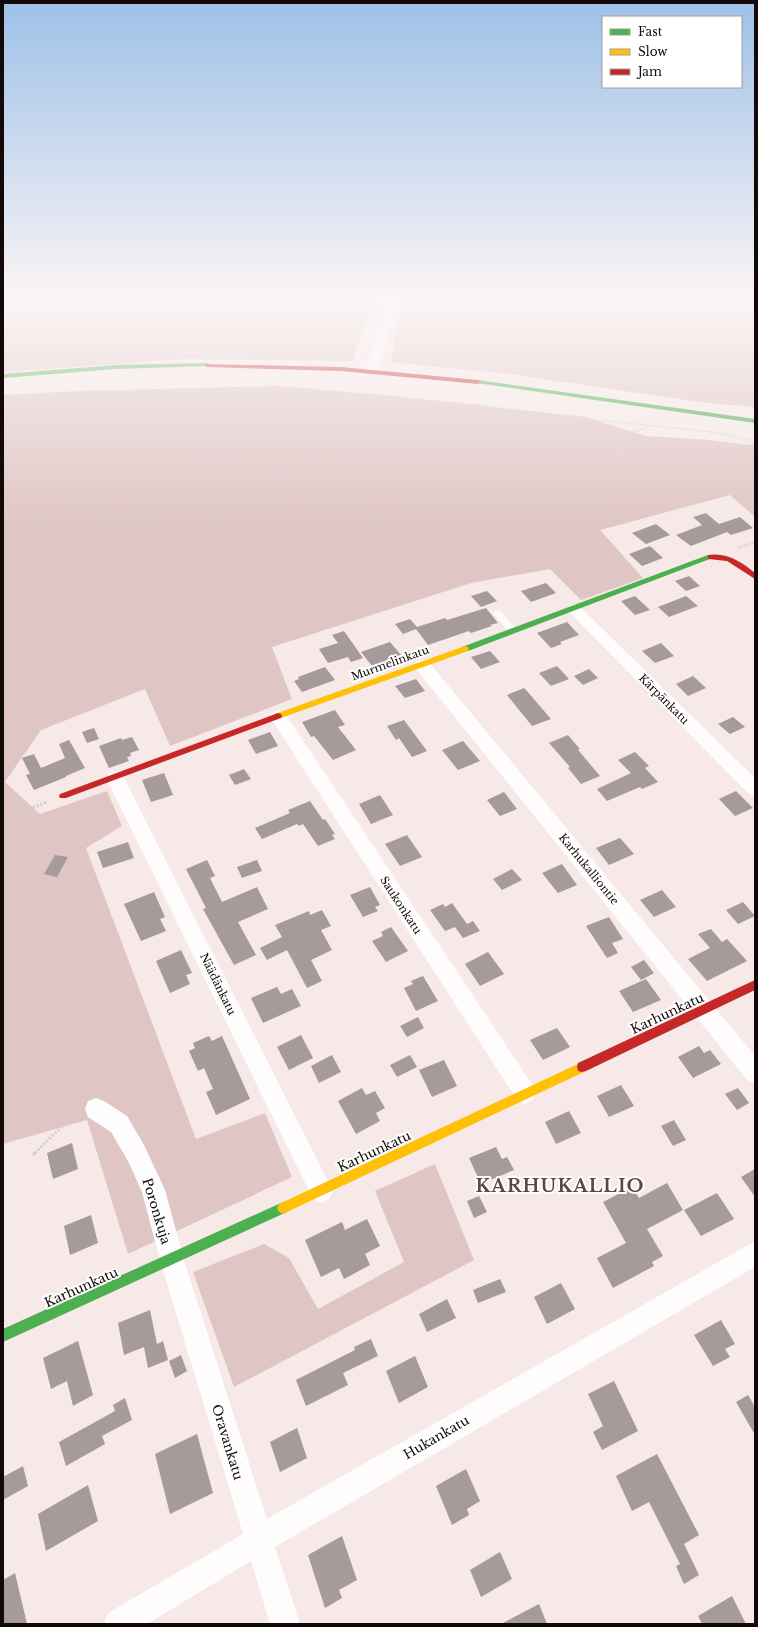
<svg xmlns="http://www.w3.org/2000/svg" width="758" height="1627" font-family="'Libre Baskerville',serif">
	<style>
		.forest { fill: #dfc6c4 }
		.building { fill: #a69a9a }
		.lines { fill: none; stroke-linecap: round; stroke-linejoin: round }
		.path-far3 { stroke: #d2cfce; stroke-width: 1.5; stroke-dasharray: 1.5 1.5; stroke-linecap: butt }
		.path-far2 { stroke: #d2cfce; stroke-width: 2; stroke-dasharray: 1.5 1.5; stroke-linecap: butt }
		.path-far1 { stroke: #d2cfce; stroke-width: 3; stroke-dasharray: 2 2; stroke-linecap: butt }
		.path { stroke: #d2cfce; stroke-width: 3.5; stroke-dasharray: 3 3; stroke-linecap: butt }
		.lane { fill: #fefcfc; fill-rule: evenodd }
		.street { fill: #fefcfc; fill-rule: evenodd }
		.fast { fill: #4caf50; fill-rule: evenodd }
		.slow { fill: #ffc107; fill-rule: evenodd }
		.jam { fill: #c62828; fill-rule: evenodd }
		.labels { text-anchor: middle; stroke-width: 4; stroke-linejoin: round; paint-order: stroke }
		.street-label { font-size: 11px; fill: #120908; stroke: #fff }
		.near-street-label { font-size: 13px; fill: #120908; stroke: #fff }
		.near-district-label { font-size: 18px; font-weight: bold; letter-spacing: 1px; fill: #5e4644; stroke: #fff }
	</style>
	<rect width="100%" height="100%" fill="#f6e9e8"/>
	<path class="forest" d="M3 298H372L353 361 186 359 3 372Z
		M402 298H755V407L707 403 509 374 391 362Z
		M279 386 394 396 585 417 646 436 710 440 748 445 755 444V517L730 495 600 530 643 578 581 600 550 569 471 583 272 647 292 699 170 746 145 689 41 730 5 782 40 814 107 791 122 826 86 848 196 1139 265 1113 292 1177 128 1254 87 1120 3 1144V395L79 391Z
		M435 1164 474 1260 234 1387 193 1272 264 1244 289 1258 318 1309 404 1262 375 1191Z"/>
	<path class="building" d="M706 513 719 524 740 517 753 528 731 535 727 532 691 546 676 535 702 525 693 517Z
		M656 524 670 535 646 544 632 533Z
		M650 546 663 558 642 566 629 554Z
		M689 576 700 586 686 591 675 581Z
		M546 583 556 593 531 602 521 591Z
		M487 591 497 601 481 607 471 596Z
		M635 596 650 610 635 615 621 601Z
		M686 596 698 606 669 617 658 607Z
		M486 608 498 623 490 625 492 626 471 633 469 631 428 645 416 629 403 634 395 624 410 619 417 627 445 618 447 620Z
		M567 622 579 635 560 642 562 644 551 648 537 633Z
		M344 631 363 658 351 662 348 657 328 663 319 649 338 643 332 635Z
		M390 642 401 655 372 666 361 652Z
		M661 643 674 656 655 663 642 651Z
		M490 651 500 662 481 669 471 657Z
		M557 666 569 679 551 686 539 673Z
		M325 667 335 680 302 692 294 681 299 679 298 677Z
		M589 669 598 678 583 685 574 676Z
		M693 676 706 688 688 696 676 684Z
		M416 679 425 691 405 698 395 686Z
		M524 688 527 691 551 719 532 726 507 695Z
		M335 710 345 725 338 727 356 750 333 760 314 736 311 737 302 722Z
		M733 717 745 727 730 734 718 724Z
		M404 720 427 751 412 757 399 738 396 740 387 726Z
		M94 728 99 739 87 743 82 732Z
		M270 732 278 746 256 754 248 740Z
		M568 735 580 749 578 750 600 776 581 784 568 768 570 767 549 743Z
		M132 737 139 750 130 753 131 756 127 757 129 761 109 768 99 746 121 738 122 740Z
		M69 740 85 768 66 776V777L34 790 26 775 30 774 22 758 34 754 41 768 65 758 59 744Z
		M463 741 480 761 458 770 442 750Z
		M635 752 649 766 645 768 658 782 642 789 640 787 607 801 597 789 631 773 618 760Z
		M244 769 251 779 235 785 229 775Z
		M164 773 173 795 151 802 142 780Z
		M736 791 753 808 735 816 719 799Z
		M504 792 517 809 500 816 487 800Z
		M380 795 393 815 371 824 359 804Z
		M310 801 323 820 325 819 335 834 332 835 335 839 318 846 303 824 299 826 297 824 262 839 255 828 290 813 288 810Z
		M407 835 422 857 400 866 385 844Z
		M620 838 634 854 609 865 596 848Z
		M128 842 134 858 103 868 97 852Z
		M55 855 68 857 57 877 44 874Z
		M207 860 215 876 210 878 222 902 257 887 268 909 238 922 256 955 234 965 203 909 206 908 186 869Z
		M257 860 262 871 242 878 237 867Z
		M562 864 577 885 558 893 542 873Z
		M512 869 522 880 502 890 493 879Z
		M370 887 380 905 375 907 378 911 363 917 350 895Z
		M662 890 676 907 654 917 640 900Z
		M154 892 165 917 160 919 166 931 141 941 124 904Z
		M743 902 755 916 738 924 726 910Z
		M452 903 467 924 473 921 480 931 463 938 455 927 445 931 430 910 443 904 445 907Z
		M322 910 331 926 321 930 332 950 311 960 322 981 307 988 287 950 267 960 260 948 282 937 275 925 309 911 310 915Z
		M609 917 623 939 612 943 618 953 607 958 586 926Z
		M391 927 408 951 386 962 372 941 383 936 381 932Z
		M711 929 722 942 727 939 747 961 707 981 688 959 710 948 698 934Z
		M181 950 192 973 186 975 190 984 170 993 156 961Z
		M488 952 504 974 480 986 465 964Z
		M644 960 654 973 641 980 631 967Z
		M423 976 438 1001 416 1011 404 988 413 984 411 981Z
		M646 979 661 1000 633 1012 619 991Z
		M277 987 281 994 292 989 301 1006 263 1023 251 998Z
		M418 1017 424 1028 407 1037 400 1026Z
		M557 1028 570 1047 543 1060 530 1040Z
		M301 1035 313 1058 289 1070 277 1047Z
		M209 1036 212 1041 222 1036 250 1099 216 1115 206 1092 213 1089 204 1068 198 1071 189 1051 195 1048 193 1043Z
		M699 1046 704 1053 710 1050 721 1064 693 1078 678 1057Z
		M332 1055 341 1072 319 1083 311 1066Z
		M410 1055 417 1067 397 1077 390 1065Z
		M444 1060 457 1086 432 1097 419 1070Z
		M621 1085 634 1106 609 1117 597 1096Z
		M362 1088 366 1095 375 1091 385 1108 376 1113 380 1121 356 1134 338 1101Z
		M738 1088 749 1103 737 1110 725 1094Z
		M569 1111 581 1133 556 1144 545 1122Z
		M674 1120 686 1140 673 1146 661 1126Z
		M72 1143 78 1169 53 1179 47 1153Z
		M496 1147 502 1159 507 1157 514 1170 481 1184 469 1158Z
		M755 1169V1197L741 1177Z
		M667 1183 683 1210 647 1229 663 1256 652 1262 654 1266 613 1288 597 1258 626 1243 603 1202 632 1187 639 1198Z
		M717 1193 734 1219 701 1236 684 1210Z
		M479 1196 487 1212 474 1218 467 1201Z
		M91 1215 98 1243 70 1255 64 1226Z
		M367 1219 380 1246 365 1254 370 1265 344 1279 339 1268 321 1277 305 1240 342 1222 345 1230Z
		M500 1279 506 1292 478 1303 473 1290Z
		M561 1283 575 1309 547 1324 534 1297Z
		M447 1299 456 1318 427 1332 419 1314Z
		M150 1310 157 1344 163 1341 168 1360 148 1368 144 1347 124 1355 118 1323Z
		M721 1320 735 1344 725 1349 730 1357 713 1366 694 1335Z
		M371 1339 378 1356 343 1373 348 1385 306 1406 296 1380 355 1350 354 1347Z
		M78 1341 93 1395 73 1406 67 1381 51 1389 43 1358Z
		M181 1355 187 1371 175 1378 169 1361Z
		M415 1356 428 1387 399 1403 386 1371Z
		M614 1381 638 1431 602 1450 593 1432 603 1426 588 1394Z
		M748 1395 755 1407V1435L736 1402Z
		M125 1398 132 1420 102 1436 105 1444 66 1466 59 1442 115 1411 113 1405Z
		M297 1428 307 1458 280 1472 270 1442Z
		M197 1434 213 1493 170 1514 155 1454Z
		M657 1454 699 1535 684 1544 699 1575 684 1584 676 1566 680 1564 649 1502 632 1511 616 1476Z
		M23 1466 28 1486 3 1500V1477Z
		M466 1469 480 1501 467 1509 469 1515 452 1525 436 1486Z
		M88 1485 98 1521 46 1551 38 1514Z
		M342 1536 357 1580 339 1590 342 1598 325 1608 308 1555Z
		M500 1552 512 1579 481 1597 470 1570Z
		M15 1573 27 1624H3V1580Z
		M732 1596 746 1624H702L698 1616Z
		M539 1604 547 1624H501Z"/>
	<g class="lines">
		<path class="path-far3" d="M3 309 40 298
			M3 320 69 321 129 328 155 329 268 298
			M399 363 416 355 444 331 461 298
			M68 511 100 499 135 489 176 469 356 406 438 401 482 405 514 414 527 426 567 422 608 421 711 432 750 440 755 443
			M137 511 179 494 238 479 388 456 431 444 472 424 503 422 527 426 556 440 576 445 597 447 615 442 633 432 649 427
			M186 511 229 495 251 496 268 507 282 511
			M230 511 293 470 332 427 381 383
			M321 511 339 509 351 504 364 489 386 480 398 470 444 457 491 449 507 450 509 457 513 458 542 456 580 463 629 453 643 455 662 462 695 458 720 460 731 462 755 471
			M414 511 424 508 457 511
			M487 511 544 508 575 501 652 490 679 489 687 486 698 485 755 499"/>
		<path class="path-far2" d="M279 510 293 514 330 510
			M446 510 468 512 506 510
			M206 530 273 703
			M3 532 47 519 71 510
			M738 548 755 542
			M3 561 140 510
			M3 585 16 583 25 578 44 573 71 555 112 533 163 515 190 510
			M3 655 107 584 167 554 206 530 232 510
			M3 724 39 695 117 637 155 617 223 574 275 553 417 510"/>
		<path class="path-far1" d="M3 819 47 802
			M35 1153 71 1117 81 1114"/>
		<path class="path" d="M33 1155 36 1152"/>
		<path class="lane" d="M494 611H500L516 629V633H510L494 615Z"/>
		<path class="street" d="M388 298H398L381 360 374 373H366L364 371 369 360Z
			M574 604 579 606 755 778V796L749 794 569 612 567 609 569 606Z
			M422 660 428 661 755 1056V1083L747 1080 416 669 414 665 416 661Z
			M278 710 284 712 533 1086 536 1093 533 1100 525 1104 517 1100 272 720 270 716 272 712Z
			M115 771 121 773 124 778 329 1183 333 1191 329 1199 321 1203 313 1199 106 778 109 773Z
			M96 1098 104 1101 127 1116 144 1145 165 1190 184 1260 267 1519 755 1241V1267L275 1547 300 1624H270L251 1561 147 1624H104L108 1613 243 1534 160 1260 142 1192 128 1161 111 1132 88 1117 85 1109 88 1101Z"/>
		<path class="fast" d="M207 363 209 364V366L116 369 3 378V374L116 365Z
			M478 380 755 419V423L476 383 475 382Z
			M708 555H714L715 557 468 651H462L461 649 462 647Z
			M283 1202 287 1204 289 1208 287 1212 3 1342V1329Z"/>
		<path class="slow" d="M465 646 468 647 469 649 468 651 281 718H275L274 716 275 714Z
			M582 1062 586 1063 587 1067 586 1071 287 1212 283 1214 279 1212 277 1208 279 1204Z"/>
		<path class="jam" d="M205 364 341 367 478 380 481 382 478 384 341 371 207 367 205 366Z
			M708 555C727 552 742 562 755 573V579L727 561 708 559Z
			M278 713 281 714 282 716 281 718 66 798H60L59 796 60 794Z
			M755 980V990L586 1071 582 1072 578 1071 577 1067 578 1063Z"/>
	</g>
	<linearGradient id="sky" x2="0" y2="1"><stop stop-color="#9dc1e8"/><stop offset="0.57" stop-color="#fbf5f5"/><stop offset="1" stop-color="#fbf5f5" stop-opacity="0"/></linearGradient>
	<rect width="758" height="526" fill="url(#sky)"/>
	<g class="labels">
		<g class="street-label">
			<text transform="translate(390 663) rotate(-20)" y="4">Murmelinkatu</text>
			<text transform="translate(664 699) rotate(45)" y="4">Kärpänkatu</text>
			<text transform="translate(589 869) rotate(51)" y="4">Karhukalliontie</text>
			<text transform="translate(401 905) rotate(57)" y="4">Saukonkatu</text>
			<text transform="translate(218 984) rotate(64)" y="4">Näädänkatu</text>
		</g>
		<g class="near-street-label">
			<text transform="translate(667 1013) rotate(-25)" y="5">Karhunkatu</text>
			<text transform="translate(374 1151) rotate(-25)" y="5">Karhunkatu</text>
			<text transform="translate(157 1211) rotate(73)" y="5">Poronkuja</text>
			<text transform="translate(81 1287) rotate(-24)" y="5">Karhunkatu</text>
			<text transform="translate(436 1437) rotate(-30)" y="5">Hukankatu</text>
			<text transform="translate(228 1442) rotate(73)" y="5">Oravankatu</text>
		</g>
		<g class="near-district-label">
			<text x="560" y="1192">KARHUKALLIO</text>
		</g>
	</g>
	<rect width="758" height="1627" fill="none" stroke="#120908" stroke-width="8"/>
	<rect x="602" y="16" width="140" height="72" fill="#ffffff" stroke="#a09d9c"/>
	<rect x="610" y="29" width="20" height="6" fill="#4caf50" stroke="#a09d9c"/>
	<text x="638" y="36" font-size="12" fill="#120908">Fast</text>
	<rect x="610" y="49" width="20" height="6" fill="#ffc107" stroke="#a09d9c"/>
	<text x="638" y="56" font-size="12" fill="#120908">Slow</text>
	<rect x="610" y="69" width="20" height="6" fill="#c62828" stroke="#a09d9c"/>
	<text x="638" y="76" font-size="12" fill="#120908">Jam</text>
</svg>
